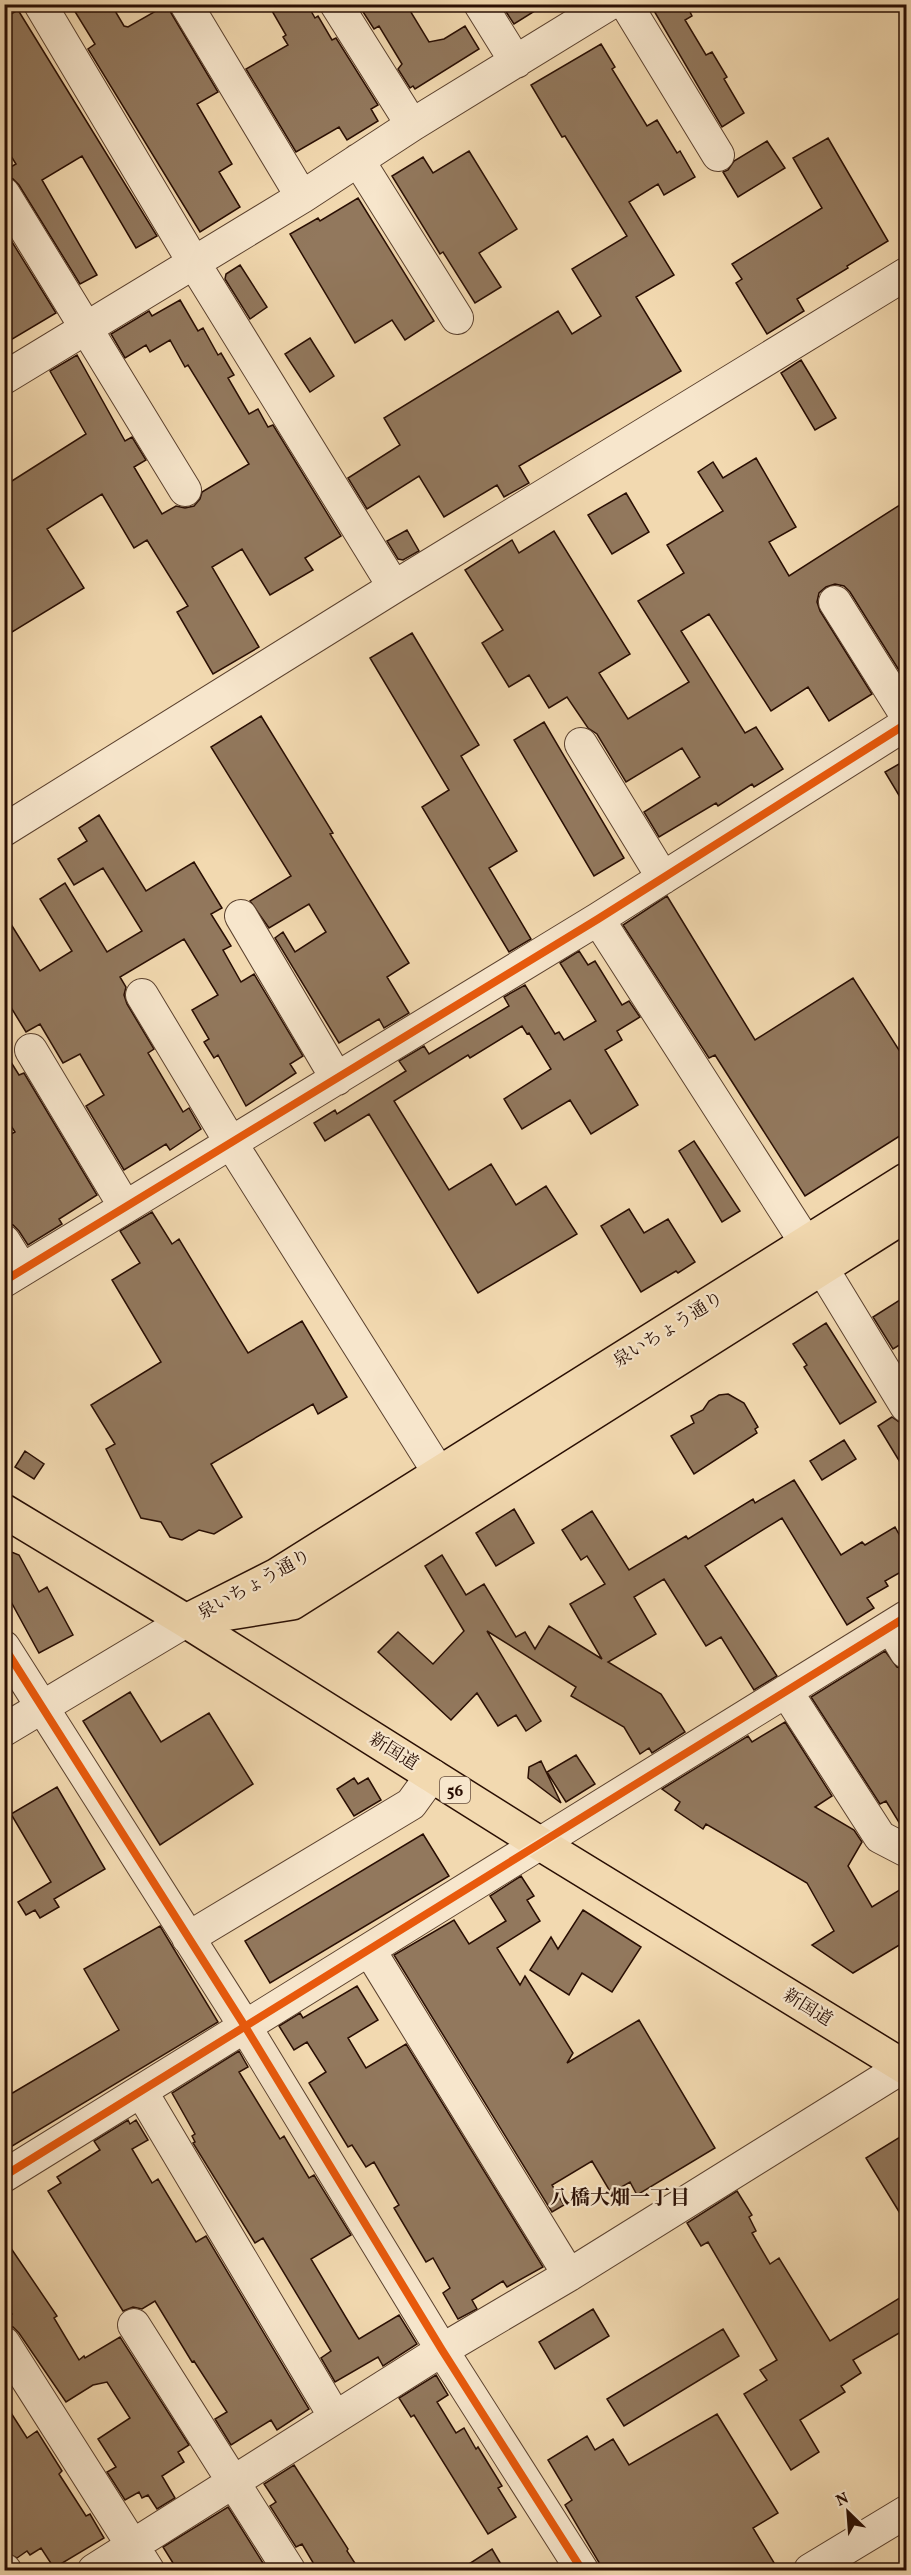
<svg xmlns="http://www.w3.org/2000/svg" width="911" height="2575" font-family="Vollkorn,'Noto Serif JP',serif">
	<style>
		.building { fill: #92785d; stroke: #290e03; stroke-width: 1.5 }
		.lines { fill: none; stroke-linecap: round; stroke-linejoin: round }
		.minor-casing { stroke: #5b412e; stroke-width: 34 }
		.major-casing { stroke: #290e03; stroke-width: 36 }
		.minor { stroke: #f7e6cc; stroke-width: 32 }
		.major { stroke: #f2d9b0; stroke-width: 33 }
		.cycleway-casing { stroke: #f7e6cc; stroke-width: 11 }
		.cycleway { stroke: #e8590c; stroke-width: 8 }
		.labels { text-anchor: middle; stroke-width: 4.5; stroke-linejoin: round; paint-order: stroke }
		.shield { fill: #f7e6cc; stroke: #674f3f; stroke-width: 1.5 }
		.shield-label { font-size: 16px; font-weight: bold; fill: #290e03 }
		.street-label { font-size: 18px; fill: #290e03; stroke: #f7e6cc }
		.neighbourhood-label { font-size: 20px; font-weight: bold; fill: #290e03; stroke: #f7e6cc }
	</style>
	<rect width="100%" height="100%" fill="#f2d9b0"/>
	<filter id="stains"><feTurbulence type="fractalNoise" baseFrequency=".00333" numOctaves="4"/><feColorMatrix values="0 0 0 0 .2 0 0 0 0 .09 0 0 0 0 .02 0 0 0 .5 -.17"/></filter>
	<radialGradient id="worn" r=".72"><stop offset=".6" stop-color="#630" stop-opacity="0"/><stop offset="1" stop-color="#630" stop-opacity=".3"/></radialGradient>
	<path class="building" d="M84 4H111L124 26 128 27 168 4 171 13 218 92 197 104 232 164 219 172 240 207 200 232 88 49 95 44 74 10Z
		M268 4H307L315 18 318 16 332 40 336 38 378 105 371 109 378 121 347 140 339 127 296 152 246 69 288 45 283 37 286 35Z
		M358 4H406L429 42 444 39 465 26 479 49 415 89 413 86 410 88 398 69 402 64 379 26 374 29Z
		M501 4H546L514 24Z
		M650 4H686L692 16 685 20 706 55 712 52 727 77 724 79 744 113 722 127Z
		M18 10 157 236 136 248 82 156 42 180 97 275 80 284 19 185 13 179 4 176V171L16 164 4 145V18Z
		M601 44 615 67 612 69 647 126 657 120 677 153 680 151 695 177 664 195 658 184 629 202 674 275 636 297 681 371 519 466 529 483 504 497 497 485 444 517 419 476 367 509 348 478 400 445 384 418 558 311 572 334 601 316 572 269 627 236 565 136 562 137 531 85Z
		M828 138 888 241 847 266 848 268 797 299 804 311 767 334 736 283 742 279 732 264 822 208 793 158Z
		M767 141 785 168 738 197 723 172 728 170 734 161Z
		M469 151 517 229 479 253 501 287 475 303 443 252 440 254 392 176 423 157 433 173Z
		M358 198 434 321 405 340 392 320 355 343 290 234 318 218 320 221Z
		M4 229 56 313 4 344Z
		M240 265 267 307 250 319 225 279 226 274Z
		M180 300 198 331 203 328 218 355 221 353 234 375 228 378 249 414 258 409 268 427 273 425 341 536 305 558 313 570 270 595 242 549 212 567 259 647 213 674 177 612 188 606 147 540 134 548 102 494 47 529 84 588 4 637V486L86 434 50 371 77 355 125 441 132 437 146 460 134 467 162 514 176 506 185 508 194 506 200 499 202 492 249 464 188 365 185 367 170 340 150 352 146 345 125 358 111 334 149 311 152 316Z
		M310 338 334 376 310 392 285 354Z
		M801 360 836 418 815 430 781 373Z
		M756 458 796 527 769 542 789 576 906 501V673L902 675 850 592 844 586 835 584 826 587 819 593 817 602 820 611 872 694 829 721 808 687 771 711 709 614 681 631 745 733 756 727 783 769 754 787 752 784 718 806 716 803 659 837 644 812 700 777 682 748 626 782 597 734 588 728 567 697 549 708 529 675 509 687 482 643 503 630 465 570 512 540 519 553 554 531 630 654 599 673 628 719 689 682 638 601 684 573 667 545 723 511 698 472 713 462 723 478Z
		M626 493 649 532 612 554 588 515Z
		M407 530 419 551 403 560 398 559 387 541Z
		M412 633 479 745 461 756 517 851 489 868 531 939 509 952 422 807 449 790 370 658Z
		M261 716 333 833 330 834 409 963 387 977 409 1013 384 1028 379 1019 339 1043 275 938 283 932 295 952 326 932 309 904 269 928 250 901 291 876 211 747Z
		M544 722 624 858 594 876 514 740Z
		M906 760V807L885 772Z
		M99 815 146 891 194 862 222 908 211 914 231 946 223 950 241 982 254 974 303 1056 290 1064 296 1073 246 1106 218 1055 214 1058 204 1042 209 1039 192 1010 218 995 184 939 120 977 126 987 124 995 127 1004 154 1049 148 1053 183 1112 189 1108 201 1129 170 1150 166 1144 124 1170 86 1106 104 1095 80 1054 63 1063 40 1024 26 1032 4 996V913L40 971 72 951 40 899 65 883 107 952 142 931 103 868 74 885 58 859 87 841 79 828Z
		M667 896 755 1040 853 978 906 1061V1132L805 1196 715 1055 709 1058 623 925Z
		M579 951 588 965 595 961 622 1005 629 1001 640 1017 617 1031 622 1040 605 1050 638 1105 591 1134 570 1100 522 1129 504 1099 551 1069 529 1033 527 1034 522 1026 470 1058 468 1055 394 1101 449 1190 491 1164 516 1205 546 1186 577 1234 478 1293 369 1114 325 1141 314 1123 335 1110 337 1114 406 1071 399 1061 424 1046 429 1054 509 1006 504 997 525 985 555 1034 559 1032 564 1040 596 1021 560 963Z
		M4 1051 19 1075 24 1073 97 1195 59 1219 62 1224 28 1245 19 1231 13 1225 4 1223V1138L15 1132 4 1115Z
		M694 1141 740 1211 722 1222 679 1151Z
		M629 1209 644 1233 668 1219 695 1262 678 1273 676 1271 641 1292 601 1226Z
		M152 1212 172 1244 179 1239 248 1353 302 1321 347 1397 318 1414 313 1404 211 1464 242 1517 214 1534 199 1530 182 1540 170 1537 161 1522 141 1518 106 1449 115 1444 91 1405 161 1362 112 1280 140 1263 120 1231Z
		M906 1296V1341L893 1349 873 1317Z
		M826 1323 876 1402 840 1424 804 1367 807 1365 793 1344Z
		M728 1394 744 1403 758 1427 755 1429 757 1433 694 1474 671 1436 694 1423 691 1416 703 1410 709 1401 719 1395Z
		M892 1417 906 1427V1472L878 1426Z
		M844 1440 856 1459 822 1480 810 1461Z
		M25 1451 44 1464 34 1479 15 1467Z
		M794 1480 841 1555 862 1542 865 1545 895 1527 906 1547V1569L885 1581 888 1586 867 1598 874 1608 847 1625 782 1518 705 1566 777 1676 754 1690 721 1637 706 1646 664 1579 634 1597 656 1634 608 1662 661 1694 685 1732 652 1753 649 1748 640 1754 624 1727 571 1696 576 1687 487 1631 541 1721 526 1731 516 1715 498 1726 477 1693 451 1720 378 1652 398 1632 433 1664 464 1631 425 1566 442 1555 466 1595 484 1584 516 1637 525 1632 535 1649 549 1626 602 1659 570 1604 605 1584 587 1556 581 1560 562 1530 592 1511 629 1570 686 1536 688 1539 753 1499 755 1503Z
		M514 1509 534 1543 496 1566 476 1533Z
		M4 1549 19 1555 39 1592 47 1587 73 1635 39 1653 10 1600 4 1603Z
		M885 1651 897 1667 906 1670V1830L903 1829 886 1801 880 1804 811 1697Z
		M130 1692 161 1742 209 1713 253 1784 160 1845 83 1721Z
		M785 1722 832 1796 815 1807 854 1830 862 1842 848 1866 872 1907 906 1886V1941L853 1973 812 1945 834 1931 807 1883 706 1824 703 1829 675 1810 680 1802 662 1789 748 1736 752 1742Z
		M576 1755 595 1784 566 1802 547 1772Z
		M541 1761 561 1803 528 1778 529 1767Z
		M354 1778 358 1784 368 1778 381 1800 354 1816 337 1789Z
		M57 1787 105 1869 54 1899 59 1907 40 1918 35 1910 26 1915 18 1902 51 1882 11 1814Z
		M423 1834 449 1876 270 1983 245 1941Z
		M521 1876 534 1896 527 1900 540 1921 497 1948 520 1985 525 1976 573 2053 567 2063 639 2020 715 2148 637 2195 630 2182 611 2193 592 2161 552 2185 564 2205 552 2212 394 1955 454 1920 469 1944 506 1921 490 1896Z
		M583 1910 641 1947 612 1992 582 1973 569 1995 530 1970 551 1937 558 1949Z
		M160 1926 218 2022 4 2151V2098L119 2030 84 1969Z
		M357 1986 378 2020 348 2038 366 2068 406 2044 543 2267 507 2287 503 2281 472 2300 477 2309 458 2319 443 2293 450 2288 433 2258 426 2262 394 2208 399 2205 374 2162 366 2167 352 2145 348 2147 309 2083 326 2072 307 2042 294 2050 279 2026 300 2013 303 2018Z
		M239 2051 248 2067 239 2072 280 2139 284 2136 309 2178 314 2175 351 2235 311 2259 357 2336 359 2339 399 2315 417 2344 383 2366 378 2357 335 2382 321 2358 331 2351 263 2238 255 2243 193 2143 195 2142 192 2136 195 2134 172 2093Z
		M128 2120 130 2124 136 2120 148 2140 132 2149 152 2183 158 2179 196 2242 206 2236 309 2409 277 2430 271 2420 231 2445 215 2419 227 2412 194 2361 192 2362 155 2301 142 2309 133 2307 123 2311 48 2191 61 2183 57 2177 100 2150 94 2141Z
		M900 2137 906 2148V2223L866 2158Z
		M737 2191 752 2215 749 2217 756 2231 752 2233 770 2264 779 2258 830 2341 906 2294V2329L853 2360 861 2373 841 2386 845 2392 800 2420 819 2452 791 2470 744 2394 767 2380 760 2370 777 2360 708 2242 701 2246 687 2223Z
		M4 2238 57 2316 54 2318 79 2360 84 2356 85 2358 120 2337 189 2445 178 2452 184 2462 162 2476 175 2498 157 2509 148 2495 142 2498 139 2492 125 2500 107 2472 116 2467 98 2439 130 2418 107 2382 93 2385 66 2402 19 2333 13 2327 4 2325V2319L12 2314 4 2302Z
		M593 2309 609 2336 555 2369 539 2342Z
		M723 2329 739 2356 624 2426 607 2399Z
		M436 2375 448 2395 437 2402 456 2433 464 2428 476 2449 478 2447 502 2486 498 2488 516 2517 488 2534 414 2415 411 2417 399 2398Z
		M4 2402 27 2438 37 2431 62 2471 59 2474 86 2516 90 2514 104 2538 54 2568 41 2548 30 2555 27 2551 17 2558 4 2552Z
		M717 2414 778 2513 753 2528 779 2571H604L565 2505 572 2500 548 2460 587 2436 595 2450 613 2439 629 2465Z
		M294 2465 348 2549 347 2551 360 2571H318L302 2544 296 2547 270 2506 276 2502 264 2484Z
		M228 2507 268 2571H178L163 2547Z
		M492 2549 505 2571H458Z"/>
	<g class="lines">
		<g class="minor-casing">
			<path id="minor" d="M40 4 194 263 394 587
				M186 4 302 197
				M336 4 412 125
				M480 4 516 62
				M626 4 718 155
				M358 160 457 318
				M4 194 185 490
				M4 378 302 197 412 125 609 4
				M835 602 906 715
				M581 744 663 878
				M4 830 394 587 906 274
				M241 916 337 1079
				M598 919 822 1268 906 1406
				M142 995 231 1143 439 1473
				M31 1050 125 1207
				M4 1241 22 1270
				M4 1281 598 919 906 724
				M891 1627 906 1652
				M4 1647 246 2028 442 2350 582 2570
				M786 1691 880 1837 905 1850 906 1848
				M4 1730 186 1621
				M188 1938 411 1804 432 1775
				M370 1951 569 2275
				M141 2091 335 2417
				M4 2176C305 1989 605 1803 906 1617
				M134 2325 289 2570
				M4 2343 148 2570
				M4 2570H5
				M94 2570 442 2350 569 2275 906 2065
				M810 2570 906 2512"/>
		</g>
		<g class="major-casing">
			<path id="major" d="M4 1511 186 1621 539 1843 906 2068
				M217 1615 292 1603 906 1215
				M186 1621 277 1575 906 1180"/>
		</g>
		<use href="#minor" class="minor"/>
		<use href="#major" class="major"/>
		<g class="cycleway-casing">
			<path id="cycleway" d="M4 1281 598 919 906 724
				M4 1647 246 2028 442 2350 582 2570
				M4 2176C305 1989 605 1803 906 1617"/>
		</g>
		<use href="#cycleway" class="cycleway"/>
	</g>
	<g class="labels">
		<rect class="shield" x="440" y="1777" width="30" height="26" rx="4.5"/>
		<g class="shield-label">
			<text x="455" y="1796">56</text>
		</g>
		<g class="street-label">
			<text transform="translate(668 1329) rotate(-32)" y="6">泉いちょう通り</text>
			<text transform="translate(254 1584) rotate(-29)" y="6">泉いちょう通り</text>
			<text transform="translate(394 1751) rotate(32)" y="6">新国道</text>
			<text transform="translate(808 2007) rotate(32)" y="6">新国道</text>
		</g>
		<g class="neighbourhood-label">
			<text x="620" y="2204">八橋大畑一丁目</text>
		</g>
	</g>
	<rect width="911" height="2575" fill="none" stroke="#f2d9b0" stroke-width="24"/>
	<rect x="6" y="6" width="899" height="2563" fill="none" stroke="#290e03" stroke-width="3"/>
	<rect x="12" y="12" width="887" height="2551" fill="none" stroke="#290e03" stroke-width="1.5"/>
	<g transform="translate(848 2512) rotate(335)" stroke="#f7e6cc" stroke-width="4.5" paint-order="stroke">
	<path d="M0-4.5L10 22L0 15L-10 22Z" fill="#290e03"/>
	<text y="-9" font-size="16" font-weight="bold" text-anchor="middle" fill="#290e03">N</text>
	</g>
	<rect width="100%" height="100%" filter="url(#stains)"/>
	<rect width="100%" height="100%" fill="url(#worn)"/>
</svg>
